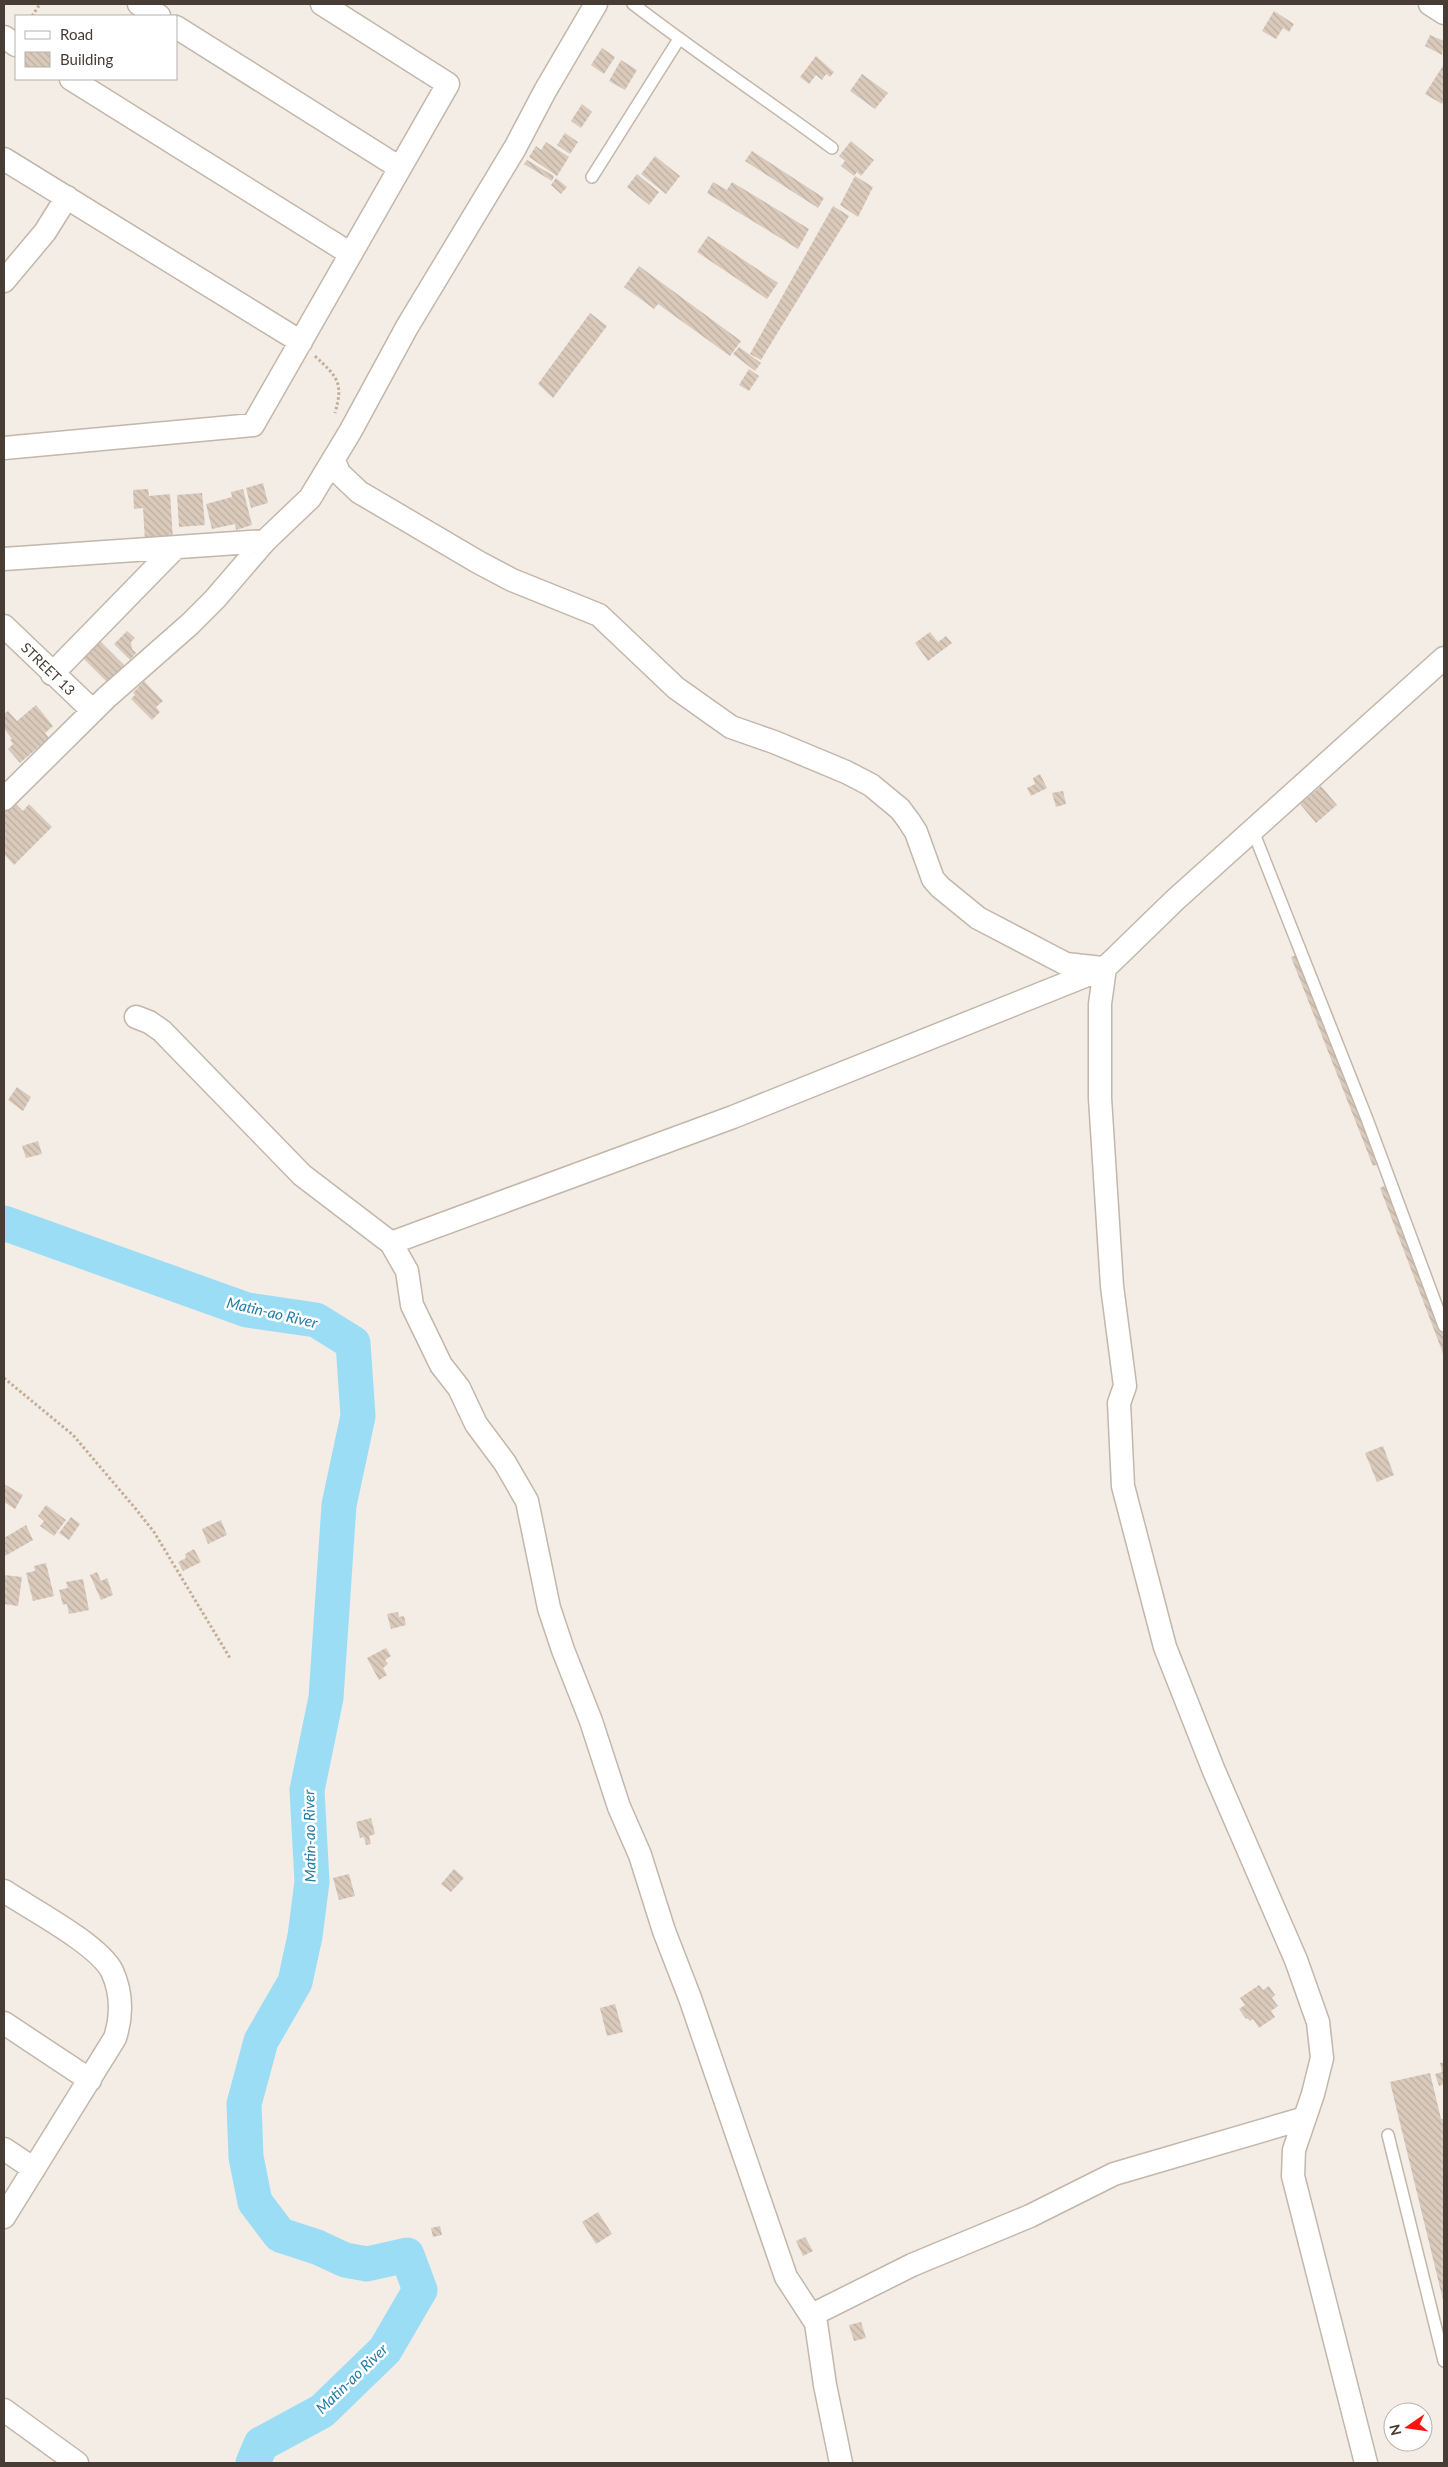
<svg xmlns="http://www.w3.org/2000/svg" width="1448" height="2467" font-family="Lato,sans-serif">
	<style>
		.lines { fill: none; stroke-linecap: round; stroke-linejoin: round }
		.river { stroke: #9cddf6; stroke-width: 35 }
		.building { fill: url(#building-back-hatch) }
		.service-casing { stroke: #c3b6aa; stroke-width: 14 }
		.minor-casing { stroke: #c3b6aa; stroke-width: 25 }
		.path { stroke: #c3ad97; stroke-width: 3; stroke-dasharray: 2.5 2.5; stroke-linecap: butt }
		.service { stroke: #fff; stroke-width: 11 }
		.minor { stroke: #fff; stroke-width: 22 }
		.labels { text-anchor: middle; stroke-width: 5; stroke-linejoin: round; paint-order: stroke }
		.street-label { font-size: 14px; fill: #473d34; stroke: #fff }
		.water-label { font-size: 15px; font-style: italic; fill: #227da2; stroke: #fff }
	</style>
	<defs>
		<pattern id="building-back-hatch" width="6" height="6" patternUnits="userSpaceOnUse" patternTransform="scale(1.25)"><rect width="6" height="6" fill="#d9cabc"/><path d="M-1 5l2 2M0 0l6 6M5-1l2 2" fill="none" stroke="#bcaea2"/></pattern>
	</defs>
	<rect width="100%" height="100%" fill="#f4ede5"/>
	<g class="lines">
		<path class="river" d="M4 1223 247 1310 316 1320 353 1343 358 1416 339 1505 326 1698 307 1790 312 1882 305 1936 295 1982 261 2041 244 2104 246 2157 255 2202 280 2235 317 2247 345 2260 367 2264 407 2255 420 2290 385 2350 322 2411 261 2444 253 2463"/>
	</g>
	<path class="building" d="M1274 11 1294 24 1289 32 1283 28 1276 39 1262 31Z
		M1430 35 1444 41 1442 55 1425 46Z
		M602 48 615 57 604 74 591 65Z
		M816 56 834 72 830 77 826 74 822 80 816 75 809 84 800 77Z
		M621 60 637 70 625 90 609 81Z
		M1444 64V100L1442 104 1425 94Z
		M862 74 888 93 875 109 850 91Z
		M582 104 592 112 581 128 571 121Z
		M565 133 578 142 570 154 557 145Z
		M851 141 874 160 861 176 857 172 854 176 841 166 845 161 839 156Z
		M546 142 569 157 557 176 529 157 536 146 541 150Z
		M752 151 824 198 818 208 745 161Z
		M655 156 680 176 666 194 641 174Z
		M527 160 554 176 552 181 524 164Z
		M637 174 659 192 649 205 627 187Z
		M855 176 873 187 858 217 840 205Z
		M556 178 567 187 561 194 551 185Z
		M713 182 727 190 732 182 809 229 798 249 707 193Z
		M833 206 849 216 761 360 750 354Z
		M708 236 778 283 767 299 697 252Z
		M639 266 741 341 730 356 658 304 654 309 624 287Z
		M590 313 607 326 553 398 538 384Z
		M739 347 761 363 755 371 733 354Z
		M749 369 759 376 749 391 739 385Z
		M263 483 268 503 251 508 246 488Z
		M148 489 149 496 170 494 173 539 145 541 143 508 134 509 133 490Z
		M243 489 252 525 236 530 235 524 212 529 206 504 232 497 231 492Z
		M202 493 205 525 179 527 177 495Z
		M127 631 135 638 131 642 132 649 136 653 130 660 114 644Z
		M930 632 938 642 946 636 952 643 928 661 915 643Z
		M98 639 126 667 109 684 81 656Z
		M144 681 163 701 156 707 160 712 152 720 131 699 135 695 133 693Z
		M36 705 53 726 45 733 49 738 20 763 8 749 13 744 10 740 12 739 4 728V714L8 711 17 721Z
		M1040 774 1047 788 1031 796 1027 788 1035 784 1033 778Z
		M1321 786 1337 805 1316 823 1300 804Z
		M1063 791 1066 804 1056 807 1052 793Z
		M13 801 23 811 29 804 52 827 14 865 4 854V810Z
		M1299 954 1382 1163 1373 1166 1291 957Z
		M17 1087 31 1097 23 1111 8 1100Z
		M38 1141 42 1154 26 1158 22 1146Z
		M1388 1184 1444 1332V1356L1380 1188Z
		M1383 1446 1394 1475 1377 1482 1365 1453Z
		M4 1484 23 1495 15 1509 4 1502Z
		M46 1505 66 1520 54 1536 40 1526 44 1521 38 1516Z
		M71 1517 80 1524 69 1540 59 1533Z
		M221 1520 227 1535 208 1544 202 1529Z
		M26 1525 33 1540 5 1556 4 1538Z
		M194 1549 201 1562 183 1571 178 1562 186 1558 185 1554Z
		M46 1563 54 1596 33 1601 26 1573 35 1571 34 1566Z
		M97 1572 101 1581 107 1578 113 1595 101 1600 90 1575Z
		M4 1575 22 1577 18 1606 4 1604Z
		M83 1579 89 1610 69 1614 67 1604 63 1605 59 1590 68 1588 66 1582Z
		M398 1612 399 1617 404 1616 406 1625 391 1629 387 1614Z
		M386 1648 391 1656 385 1660 388 1664 383 1668 387 1675 379 1680 367 1658Z
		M371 1818 375 1834 369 1836 371 1844 366 1845 364 1837 360 1838 356 1822Z
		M454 1869 464 1878 451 1892 441 1884Z
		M349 1874 355 1896 339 1900 333 1878Z
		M1259 1985 1263 1990 1269 1986 1275 1995 1272 1998 1278 2006 1271 2011 1275 2017 1259 2028 1253 2019 1250 2021 1247 2018 1246 2019 1239 2009 1245 2005 1240 1998Z
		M615 2004 623 2032 607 2036 600 2008Z
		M1444 2062V2084L1439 2086 1435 2074 1442 2072 1440 2063Z
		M1430 2073 1441 2119H1444V2304L1390 2082Z
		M598 2212 612 2234 596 2244 582 2222Z
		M440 2226 442 2235 433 2237 431 2228Z
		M805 2237 813 2251 803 2256 796 2241Z
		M861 2322 866 2338 854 2341 849 2325Z"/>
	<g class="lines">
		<g class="service-casing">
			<path id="service" d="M633 4C698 54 766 99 832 148
				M592 177 679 39
				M1253 831 1367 1119 1444 1326
				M1388 2135 1444 2361"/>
		</g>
		<g class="minor-casing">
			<path id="minor" d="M139 4 159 16
				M1430 4 1444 13
				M176 27 400 168
				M4 37 16 45
				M71 79 351 254
				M4 159 301 342
				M4 281 45 232 67 197
				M4 448 253 425 448 84 322 4
				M334 460 339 473 359 492 478 562 512 580 599 615 676 688 731 727 774 742 846 772 871 785 900 809 909 821 916 832 933 879 940 887 978 918 1066 964 1102 968
				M4 559 265 541
				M4 626 93 711
				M52 674 174 549
				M4 799 107 697 190 624 215 599 265 541 310 498 350 432 407 327 515 148 545 91 596 4
				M1105 968 1100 1004V1098L1112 1286 1125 1386 1119 1403 1123 1486 1165 1647 1214 1771 1296 1960 1318 2022 1322 2058 1313 2094 1294 2150 1293 2176 1366 2463
				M136 1017 149 1022 162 1031 302 1175 391 1243 407 1271 412 1305 441 1365 459 1388 476 1424 505 1463 527 1501 549 1608 563 1650 591 1721 619 1807 640 1855 664 1931 690 1998 786 2277 816 2323 825 2385 841 2463
				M391 1243 733 1117 1105 968 1175 900 1444 658
				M4 1891C31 1909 98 1944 112 1971 122 1993 122 2016 115 2038L4 2217
				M4 2023 90 2080
				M4 2149 34 2169
				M812 2315 912 2265 1030 2216 1114 2174 1305 2118
				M4 2410 77 2463"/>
		</g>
		<path class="path" d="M32 16 40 4
			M315 356C337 377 344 382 335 413
			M4 1378 73 1435 135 1508 154 1532 230 1658
			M1180 2462V2463"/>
		<use href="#service" class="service"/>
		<use href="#minor" class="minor"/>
	</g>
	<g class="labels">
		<g class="street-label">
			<text transform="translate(48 669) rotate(44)" y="5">STREET 13</text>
		</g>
		<g class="water-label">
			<text transform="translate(272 1313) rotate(13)" y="5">Matin-ao River</text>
			<text transform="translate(310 1836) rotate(-91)" y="5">Matin-ao River</text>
			<text transform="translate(352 2379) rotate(-44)" y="5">Matin-ao River</text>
		</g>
	</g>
	<rect width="1448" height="2467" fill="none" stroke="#473d34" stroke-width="10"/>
	<rect x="15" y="15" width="162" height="65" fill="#ffffff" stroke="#b5b1ae"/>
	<rect x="25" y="31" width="25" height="8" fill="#ffffff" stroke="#b5b1ae"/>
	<text x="60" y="40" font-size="15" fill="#473d34">Road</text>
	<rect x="25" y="52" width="25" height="15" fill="url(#building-back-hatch)" stroke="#b5b1ae"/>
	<text x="60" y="65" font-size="15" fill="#473d34">Building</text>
	<g transform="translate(1408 2427) rotate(257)"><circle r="24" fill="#ffffff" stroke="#b5b1ae"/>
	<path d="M0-4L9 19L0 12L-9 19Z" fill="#ff1311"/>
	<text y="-8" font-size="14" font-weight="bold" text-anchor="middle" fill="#473d34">N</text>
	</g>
</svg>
